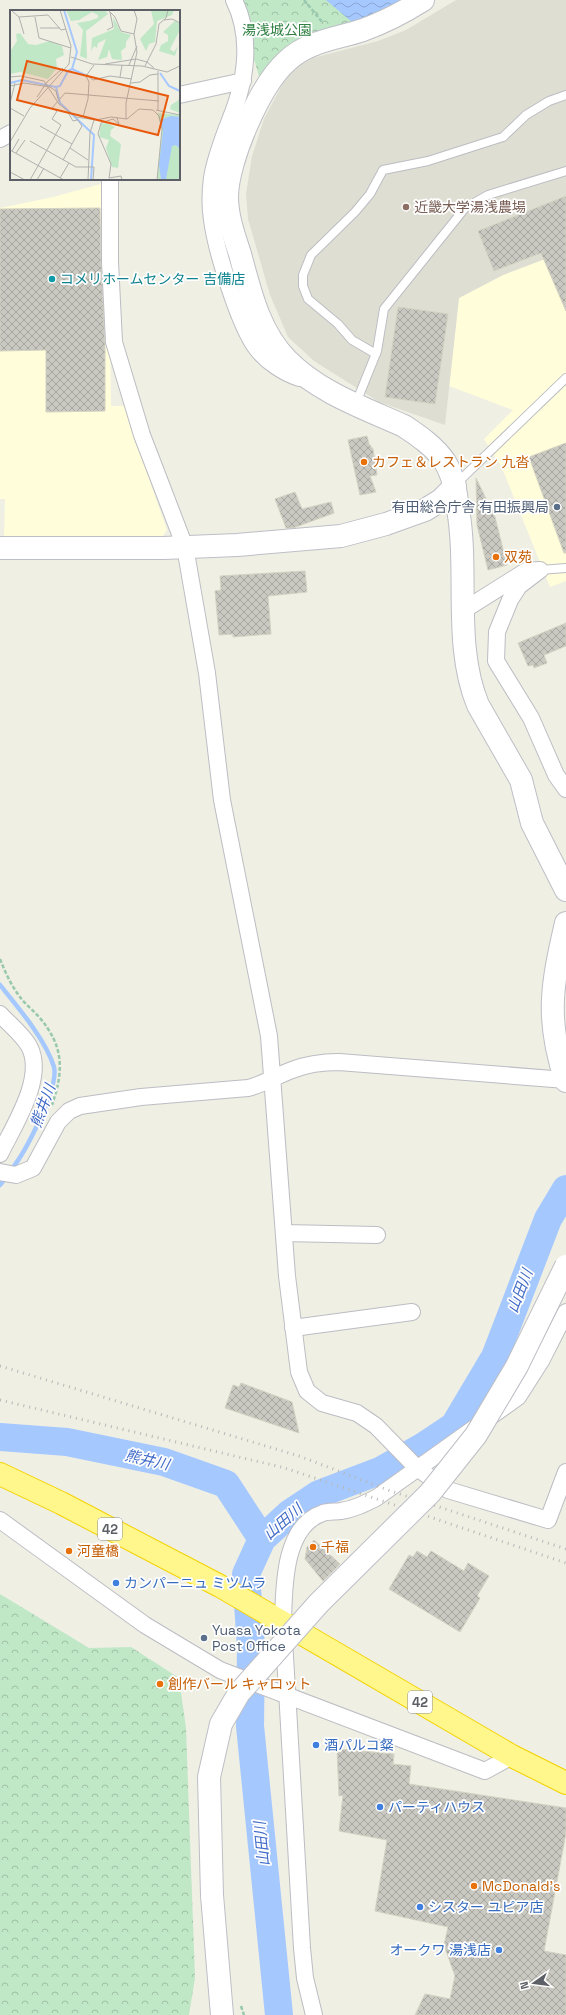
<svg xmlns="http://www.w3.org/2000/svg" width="566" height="2015" font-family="'Space Grotesk','Noto Sans JP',sans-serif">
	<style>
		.commercial { fill: #fffdda }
		.education { fill: #dfded2 }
		.forest { fill: url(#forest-crowns) }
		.water { fill: url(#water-waves) }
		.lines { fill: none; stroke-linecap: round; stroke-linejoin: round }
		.stream { stroke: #a5c8ff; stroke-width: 4.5 }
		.river { stroke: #a5c8ff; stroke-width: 28 }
		.building { fill: url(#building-cross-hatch); stroke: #d4d2c2 }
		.lane-casing { stroke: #bcbdc3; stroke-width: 10 }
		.street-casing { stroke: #bcbdc3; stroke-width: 18 }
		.secondary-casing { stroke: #bdbfc6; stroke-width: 24 }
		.highway-casing { stroke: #f4d200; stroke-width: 24 }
		.path { stroke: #98c9af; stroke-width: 2.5; stroke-dasharray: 4 2; stroke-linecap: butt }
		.lane { stroke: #fff; stroke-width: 8 }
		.street { stroke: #fff; stroke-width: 16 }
		.secondary { stroke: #fff; stroke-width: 22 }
		.highway { stroke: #fff68c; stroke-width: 22 }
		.rail { stroke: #b7b8b8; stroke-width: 3; stroke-dasharray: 1 5; stroke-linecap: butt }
		.secondary-bridge-casing { stroke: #bdbfc6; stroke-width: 24; stroke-linecap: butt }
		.secondary-bridge { stroke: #fff; stroke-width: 22 }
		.education-dot { fill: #8d6e63; stroke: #fff; stroke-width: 1.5 }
		.culture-dot { fill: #0f9aa8; stroke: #fff; stroke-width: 1.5 }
		.food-dot { fill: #e8710a; stroke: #fff; stroke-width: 1.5 }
		.service-dot { fill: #5c6f8a; stroke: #fff; stroke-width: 1.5 }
		.shop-dot { fill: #3f7fe0; stroke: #fff; stroke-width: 1.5 }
		.labels { text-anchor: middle; stroke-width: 3.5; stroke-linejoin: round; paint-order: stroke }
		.shield { fill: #fff; stroke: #8d8f93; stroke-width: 1 }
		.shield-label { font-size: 13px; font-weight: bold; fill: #5c5f65 }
		.park-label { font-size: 14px; fill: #308142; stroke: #fff }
		.education-label { font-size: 14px; fill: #785e54; stroke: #fff; text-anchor: start }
		.culture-label { font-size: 14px; fill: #0d838f; stroke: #fff; text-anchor: start }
		.food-label { font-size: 14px; fill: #c56008; stroke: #fff; text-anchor: start }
		.service-label { font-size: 14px; fill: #4e5e75; stroke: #fff; text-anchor: end }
		.shop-label { font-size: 14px; fill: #366cbe; stroke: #fff; text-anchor: start }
		.water-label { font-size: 15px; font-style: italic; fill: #416bc8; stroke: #fff }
		.inset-river { fill: none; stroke: #a5c8ff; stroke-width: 2 }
		.inset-road { fill: none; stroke: #b0b1ad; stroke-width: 1 }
		.view { fill: #e8590c; fill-opacity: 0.15; stroke: #e8590c; stroke-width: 2 }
		.inset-edge { fill: none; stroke: #5c5f65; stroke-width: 2 }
	</style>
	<defs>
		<pattern id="forest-crowns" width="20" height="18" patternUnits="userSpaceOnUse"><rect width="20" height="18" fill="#c0e8c7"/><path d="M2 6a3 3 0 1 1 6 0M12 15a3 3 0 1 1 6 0" fill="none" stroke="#9fbfa5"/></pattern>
		<pattern id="water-waves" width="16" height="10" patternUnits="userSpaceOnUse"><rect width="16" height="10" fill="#a5c8ff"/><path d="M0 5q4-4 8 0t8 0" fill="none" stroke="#8aa6d2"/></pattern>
		<pattern id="building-cross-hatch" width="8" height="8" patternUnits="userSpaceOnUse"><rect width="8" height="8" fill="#cac9c1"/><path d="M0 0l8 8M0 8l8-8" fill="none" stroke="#a7a6a0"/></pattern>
	</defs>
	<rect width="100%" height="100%" fill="#efefe4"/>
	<path class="commercial" d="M108 182 111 406H125L134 436 167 530 162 537 4 538 5 499H0V208L53 197Z
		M566 251V581L550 587 502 468 484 439 513 410 449 386 459 298 503 275Z"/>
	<path class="education" d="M456 0H566V251L503 275 459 298 445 425 379 402 314 361 288 337 270 295 248 219 246 194 252 156 264 119 283 83 295 68 313 58 378 41 406 30Z"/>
	<path class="forest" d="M234 0H423L337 37 263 90 241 15Z
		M0 1594 89 1648 131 1647 179 1678 186 1728 195 1978 189 2015H0Z"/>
	<path class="water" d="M326 0H401L373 14 352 22Z"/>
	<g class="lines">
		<path class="stream" d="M0 985C17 1006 46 1040 54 1067 59 1088 25 1153 11 1170
			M0 1185 7 1176"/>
		<path class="river" d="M0 1437 67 1442 164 1462 226 1484 262 1539
			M279 2015 250 1726 251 1647 246 1574 262 1539 289 1514 319 1494 382 1470 424 1446 454 1426 495 1357 548 1219 566 1189"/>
	</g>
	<path class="building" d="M566 196V311L541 253 494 271 478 231Z
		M100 208 101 262 105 345V411L46 412V350L0 351V209Z
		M398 307 448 314 435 404 385 397Z
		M367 436 369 444 373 449 377 475 370 476 376 492 360 495 348 440Z
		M566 443V553H564L529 457Z
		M476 478 495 517 507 565 488 570 477 525Z
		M295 492 302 509 331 502 334 513 293 528H286L275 499Z
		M305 571 307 592 268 596 271 634 233 637V634L219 635 215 591 221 590 220 576Z
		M566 623V646L544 655 547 663 534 668 533 665 528 666 518 643Z
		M241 1383 292 1402 299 1433 225 1408 233 1385 239 1387Z
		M314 1540 340 1564 323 1581 305 1559 307 1547Z
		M417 1551 427 1557 431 1551 464 1571 468 1563 489 1576 477 1596 480 1598 460 1632 389 1589 409 1555 413 1557Z
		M337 1749 394 1754 393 1764 411 1766 409 1784 566 1808V1833L544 1951 566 1955V2015H415L425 1994 450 1999 455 1976 444 1945 448 1927 375 1911 387 1840 339 1831 343 1795 339 1796Z"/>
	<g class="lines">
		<g class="lane-casing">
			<path id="lane" d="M376 354 352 340 338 324 308 299 303 286V275L311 255 355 212 370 194 383 170 428 161 503 137 526 115 549 101 566 95
				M356 403 377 351 384 309 465 208 488 195 566 171
				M456 484 566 378
				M540 570 566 568"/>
		</g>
		<g class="street-casing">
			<path id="street" d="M234 0C253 39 246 81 230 120 223 139 215 158 212 178 210 192 210 207 212 220 216 250 239 326 257 349 267 362 284 373 299 378
				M179 95 243 81
				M0 139 11 133
				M110 179V262L114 342 142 435 185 547 207 673 222 800 269 1036 287 1276 299 1372 307 1391 322 1403 357 1413 376 1426 417 1468 448 1490 548 1520 566 1472
				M464 610 526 571 540 570 519 586 510 600 497 632 496 661 531 718 556 775 566 789
				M0 1014C9 1024 22 1034 29 1046 46 1077 14 1125 0 1154
				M0 1172 16 1175 33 1168 58 1122 69 1111 80 1106 141 1097 248 1088C264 1084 276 1076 292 1070 307 1064 323 1062 339 1062L566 1080
				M284 1233 377 1235
				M293 1328 412 1312
				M0 1520 145 1625 220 1670 485 1771 512 1756
				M314 2015 305 1978 302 1948 283 1622C284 1589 283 1526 323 1513 328 1511 336 1512 341 1511 354 1509 364 1504 376 1498L518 1397 541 1361 566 1312"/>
		</g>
		<g class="secondary-casing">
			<path id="secondary" d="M423 0C404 12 385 22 363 30 336 39 308 41 287 61 260 85 227 161 227 197 227 216 234 236 240 254 250 291 259 332 287 360 318 392 364 408 404 426 419 436 435 447 445 462 454 477 456 493 458 509 469 573 453 645 478 705L521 780 532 823 566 890
				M0 548H164L237 545 341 536 386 524 425 510 441 500 455 486
				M566 923C552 984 545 1019 566 1081
				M212 1895 222 2015"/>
		</g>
		<g class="highway-casing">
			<path id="highway" d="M0 1474 61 1503 220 1586 512 1756 566 1783"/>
		</g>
		<path class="path" d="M304 0 323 23
			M0 959C5 972 11 985 20 997 25 1004 33 1010 39 1017 64 1046 64 1070 52 1105
			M241 2006 244 2015"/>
		<use href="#lane" class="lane"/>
		<use href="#street" class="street"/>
		<use href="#secondary" class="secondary"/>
		<use href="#highway" class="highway"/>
		<path class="rail" d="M0 1366 299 1456 388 1490 566 1549
			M0 1400 285 1468 566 1563"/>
		<g class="secondary-bridge-casing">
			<path id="secondary-bridge" d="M212 1895 209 1777 221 1724 239 1693 319 1603 430 1493 476 1435 517 1366 566 1266"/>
		</g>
		<use href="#secondary-bridge" class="secondary-bridge"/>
	</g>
	<circle class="education-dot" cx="406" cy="207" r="4"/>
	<circle class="culture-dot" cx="52" cy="279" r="4"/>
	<g class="food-dot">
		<circle cx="364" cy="462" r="4"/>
		<circle cx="496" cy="557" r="4"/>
		<circle cx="313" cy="1547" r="4"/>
		<circle cx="69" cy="1551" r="4"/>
		<circle cx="160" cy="1684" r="4"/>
		<circle cx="474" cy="1886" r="4"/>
	</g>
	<g class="service-dot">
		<circle cx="557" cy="507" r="4"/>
		<circle cx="204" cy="1638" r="4"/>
	</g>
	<g class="shop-dot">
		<circle cx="116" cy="1583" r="4"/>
		<circle cx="316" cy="1745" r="4"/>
		<circle cx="380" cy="1807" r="4"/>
		<circle cx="420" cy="1907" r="4"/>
		<circle cx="499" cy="1950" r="4"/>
	</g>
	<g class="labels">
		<g class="shield">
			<rect x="98" y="1518" width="24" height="22" rx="3"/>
			<rect x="408" y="1691" width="24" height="22" rx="3"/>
		</g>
		<g class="shield-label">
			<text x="110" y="1534">42</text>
			<text x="420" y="1707">42</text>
		</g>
		<g class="park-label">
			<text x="277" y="35">湯浅城公園</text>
		</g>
		<g class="education-label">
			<text x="414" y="212">近畿大学湯浅農場</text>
		</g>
		<g class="culture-label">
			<text x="60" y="284">コメリホームセンター 吉備店</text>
		</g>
		<g class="food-label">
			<text x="372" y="467">カフェ＆レストラン 九沓</text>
			<text x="504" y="562">双苑</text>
			<text x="321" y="1552">千福</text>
			<text x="77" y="1556">河童橋</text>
			<text x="168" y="1689">創作バール キャロット</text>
			<text x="482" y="1891">McDonald's</text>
		</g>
		<g class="service-label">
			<text x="549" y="512">有田総合庁舎 有田振興局</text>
			<text x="212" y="1635" text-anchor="start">Yuasa Yokota<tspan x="212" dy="16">Post Office</tspan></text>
		</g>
		<g class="shop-label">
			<text x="124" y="1588">カンパーニュ ミツムラ</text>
			<text x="324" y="1750">酒パルコ粲</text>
			<text x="388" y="1812">パーティハウス</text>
			<text x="428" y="1912">シスター ユピア店</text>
			<text x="491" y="1955" text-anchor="end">オークワ 湯浅店</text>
		</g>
		<g class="water-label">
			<text transform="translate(43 1106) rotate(-70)" y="5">熊井川</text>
			<text transform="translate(520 1291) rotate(-69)" y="5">山田川</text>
			<text transform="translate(147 1460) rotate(13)" y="5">熊井川</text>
			<text transform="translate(283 1522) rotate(-41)" y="5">山田川</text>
			<text transform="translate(262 1844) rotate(-96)" y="5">山田川</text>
		</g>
	</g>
	<g transform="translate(10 10)">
		<rect width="170" height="170" fill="#efefe4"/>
		<path d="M56 0H95L98 4 76 21 77 49 70 46 73 20 67 13 79 11 88 8V5L82 2 69 10 61 11ZM141 0H164L162 5 147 11 145 32 139 34 136 41 130 29 144 14ZM103 7 111 22 121 25 116 32V37L111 41 112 50 102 49 99 39 97 47 88 50 96 29 88 33 87 38 84 36 81 41 82 28 104 19ZM165 11 170 14V20L160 39 164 42 168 36 165 46 149 41 151 35 158 31V25L153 22ZM10 23 18 34 26 35 40 31 52 36 54 45 46 49 47 58 38 69 10 62 0 64 1 40 7 31 6 24ZM170 89V103L160 99 161 95ZM147 103 170 105V170H147L152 121ZM96 113 105 117 101 120 100 126 111 134 108 158 102 157 96 138 99 130 89 127 91 114Z" fill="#c0e8c7"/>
		<path d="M161 106 170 107V139L166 135 162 136 156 169H151L149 155 153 121 150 110Z" fill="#a5c8ff"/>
		<path class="inset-river" d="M62 59 75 65M150 63 159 76 170 81M0 73 12 70 46 77 50 93 84 125 81 170M46 77 50 76 58 61 62 59 67 42 54 0"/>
		<path class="inset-road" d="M1 0 9 7 38 5 51 20 56 19M98 0 105 7 111 21 124 24M9 7 14 24M25 7 29 28 61 38M154 10 162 9 170 13M30 18H50M97 20 103 17 100 2M61 47 82 54 132 56 157 62 170 56M95 54 126 49 137 52 144 58M119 55 127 36M135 56 146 34 149 14 156 8 158 0M148 61V101M76 64 83 70 100 66 122 69M0 67 11 66 34 71 49 94 66 107 86 110 101 107 117 109 129 99 143 100 149 106 152 119 147 170M110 67 112 55M121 73 130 72 140 65 148 64M0 76 14 73 40 77 46 81 48 89M27 87 37 72 53 58M0 93 5 73M0 98 14 106M146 100 170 105M59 104 63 111 67 110M73 107 78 89 79 72 76 66 84 55M107 108 109 114 103 109 91 113 88 124 101 154 99 168 111 166 112 170M116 109V93L127 42 124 24 127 9 124 0M30 116 62 134M20 131 66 157H84L83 170M0 132 20 98 59 54 61 36 50 0M60 138 78 150M0 140 54 170M2 141 9 129M6 143 15 130M53 150 72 116 67 109M0 162 15 170M50 168 59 153M20 170 51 115 42 109 47 101 42 98 55 83 149 91M27 170 34 158M78 170 80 123 84 110"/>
		<path class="view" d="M17 51 158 86 148 125 7 90Z"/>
		<rect width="170" height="170" class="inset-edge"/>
	</g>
	<g transform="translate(534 1983) rotate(256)" stroke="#ffffff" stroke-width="3" paint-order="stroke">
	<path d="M0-3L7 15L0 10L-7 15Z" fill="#5c5f65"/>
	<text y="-6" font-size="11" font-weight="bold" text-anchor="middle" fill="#5c5f65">N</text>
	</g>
</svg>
